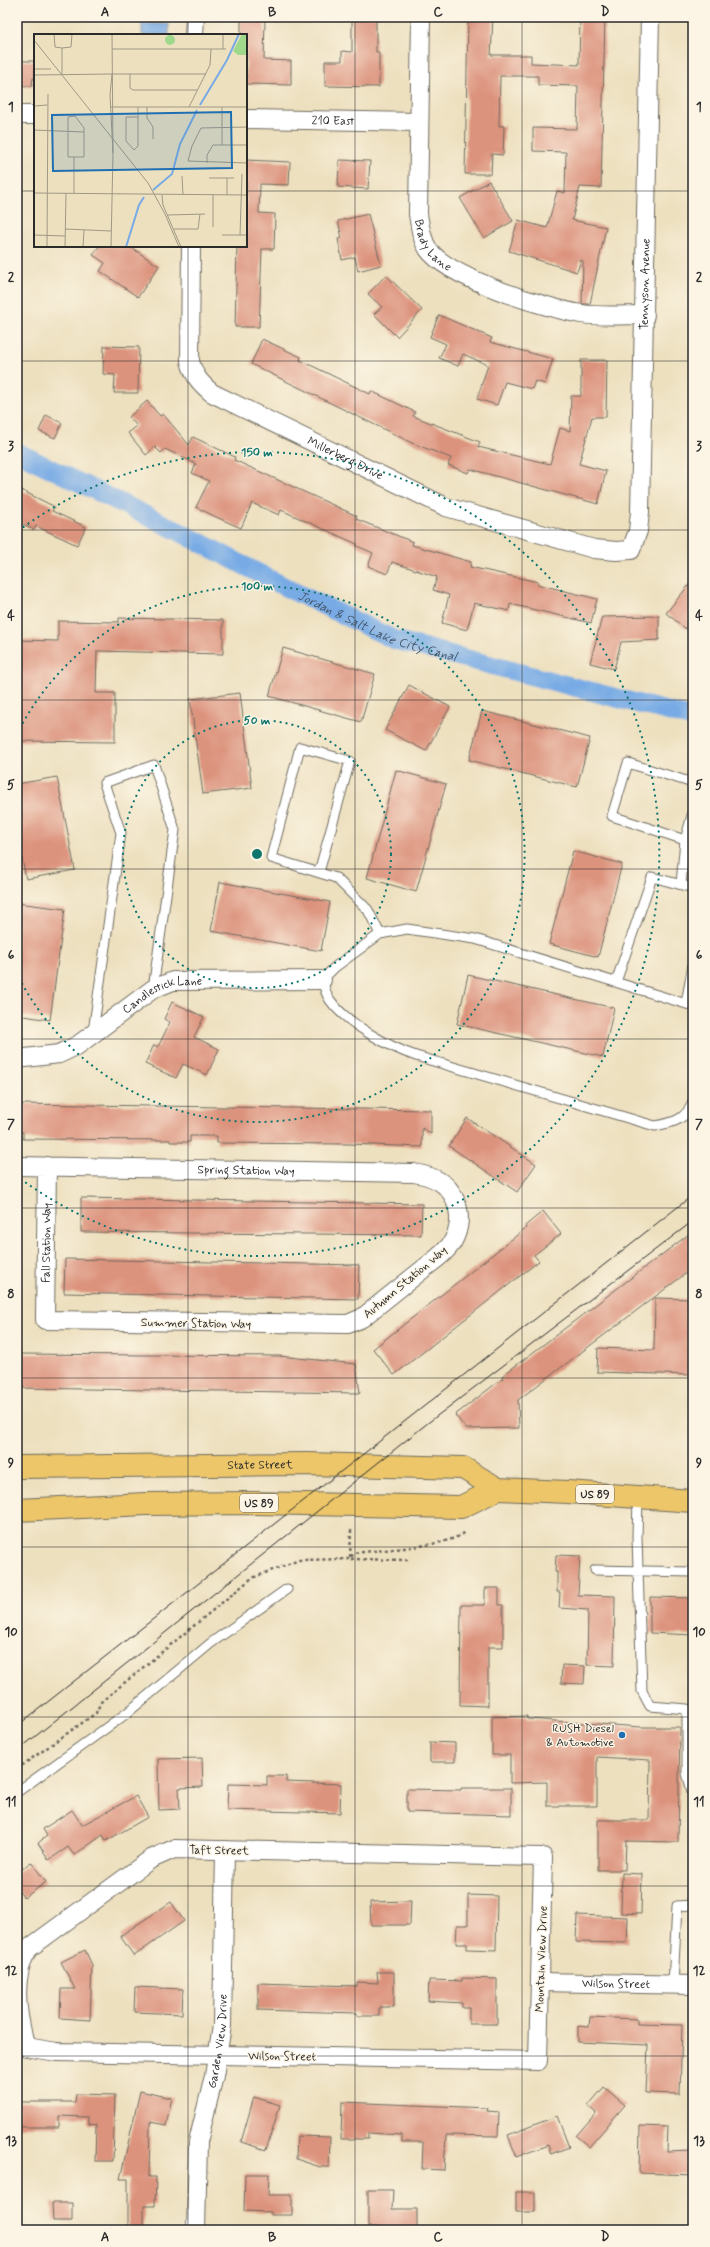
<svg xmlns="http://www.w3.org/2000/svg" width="710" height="2247" font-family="Mynerve,sans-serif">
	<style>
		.water { fill: #78abe5; stroke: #526b88 }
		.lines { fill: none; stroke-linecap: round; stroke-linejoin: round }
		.canal { stroke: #78abe5; stroke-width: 19 }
		.building { fill: #dc937d }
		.service-casing { stroke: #6f6a5f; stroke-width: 11 }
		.minor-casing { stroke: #6f6a5f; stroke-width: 20 }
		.primary-casing { stroke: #6f6a5f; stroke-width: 24 }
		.path { stroke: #6f6a5f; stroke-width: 2.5; stroke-dasharray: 3 3; stroke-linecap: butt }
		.service { stroke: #fff; stroke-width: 9 }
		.minor { stroke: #fff; stroke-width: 18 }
		.primary { stroke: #ecc669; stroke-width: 22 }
		.tram { stroke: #2b2b2b; stroke-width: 1 }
		.grid { fill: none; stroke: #2b2b2b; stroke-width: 1; stroke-opacity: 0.55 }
		.ring { fill: none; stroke: #0f766e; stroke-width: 2; stroke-dasharray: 2 4 }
		.poi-dot { fill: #1f6fb2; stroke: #fcf5e5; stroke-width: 1.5 }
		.labels { text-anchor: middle; stroke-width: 3; stroke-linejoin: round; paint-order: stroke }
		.shield { fill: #fcf5e5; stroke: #6a6863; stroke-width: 1 }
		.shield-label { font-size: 11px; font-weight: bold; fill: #2b2b2b }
		.street-label { font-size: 12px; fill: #2b2b2b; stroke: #fcf5e5 }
		.poi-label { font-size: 12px; fill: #2b2b2b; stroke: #fcf5e5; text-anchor: end }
		.water-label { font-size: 13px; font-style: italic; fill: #46586c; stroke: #fcf5e5 }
		.inset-river { fill: none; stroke: #78abe5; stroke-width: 2 }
		.inset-road { fill: none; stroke: #9f9884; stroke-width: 1 }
		.view { fill: #1f6fb2; fill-opacity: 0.15; stroke: #1f6fb2; stroke-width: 2 }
		.inset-edge { fill: none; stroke: #2b2b2b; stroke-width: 2 }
		.centre { fill: #0f766e; stroke: #fcf5e5; stroke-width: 2 }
		.ring-label { font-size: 12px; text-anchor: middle; font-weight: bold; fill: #0f766e; stroke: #fcf5e5; stroke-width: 3; stroke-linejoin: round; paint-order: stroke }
		.neatline { fill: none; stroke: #2b2b2b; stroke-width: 1.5 }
		.grid-label { font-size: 13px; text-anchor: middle; font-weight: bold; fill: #2b2b2b }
	</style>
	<rect width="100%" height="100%" fill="#fcf5e5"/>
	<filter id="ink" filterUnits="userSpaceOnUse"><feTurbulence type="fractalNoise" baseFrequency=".025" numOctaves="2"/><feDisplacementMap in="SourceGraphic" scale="8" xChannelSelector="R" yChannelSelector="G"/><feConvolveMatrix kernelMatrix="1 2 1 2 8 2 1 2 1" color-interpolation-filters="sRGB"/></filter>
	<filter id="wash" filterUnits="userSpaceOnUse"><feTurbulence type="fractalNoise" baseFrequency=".012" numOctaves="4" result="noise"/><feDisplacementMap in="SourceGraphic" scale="16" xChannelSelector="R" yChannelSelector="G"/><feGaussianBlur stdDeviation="0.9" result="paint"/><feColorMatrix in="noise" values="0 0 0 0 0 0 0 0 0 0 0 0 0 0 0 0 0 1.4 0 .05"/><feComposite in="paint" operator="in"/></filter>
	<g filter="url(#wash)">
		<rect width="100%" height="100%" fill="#ede0bf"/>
		<path class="water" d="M142 24H169V35H142Z"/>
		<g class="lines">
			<path class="canal" id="s1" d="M17 452 180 532 289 589 395 640 693 718"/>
		</g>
		<g id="blocks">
			<path class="building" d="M241 17H265L264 60 291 61V85L246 84V34H241Z
				M352 17H376V52H379V87L325 86V61H342V51L352 52Z
				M468 17H493L491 55H531V63L579 65 580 17H605L601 188 580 187 572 220 606 227 590 304H582L583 261 581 260 577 272 509 251 518 220 547 228 557 191 565 193 566 152 533 151V128L577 129 578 86 538 85V76H500L499 126H504L503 155 492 154 491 174H465Z
				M17 61H35V79L33 78 32 86H17Z
				M246 160 290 162 289 185 260 184 259 213 275 214 274 249H262L259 327H235L237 246H246Z
				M339 160 370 161 368 189 338 187Z
				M489 181 513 221 484 238 460 198Z
				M368 214 381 265 358 271 355 257 342 260 338 239 342 238 338 221Z
				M99 246H129L159 266 138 297 100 271 105 263 93 255Z
				M386 275 422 310 397 337 374 314 382 307 368 294Z
				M439 315 492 338 490 342 553 359 545 384 535 381 532 389 505 382 497 405 477 399 488 365 463 354 458 366 439 358 446 344 430 337Z
				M262 339 301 357 300 360 370 394 371 391 415 412 413 416 480 442 478 447 550 464 560 428 570 431 571 396H581V360H607L606 417H592L579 464 606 471 598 504 470 469 468 473 448 465 451 458 412 443 251 364Z
				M104 346 139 347 138 393H114L115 375 103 374Z
				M147 401 160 416 163 414 189 445 193 437 235 457 234 460 357 516 356 519 413 542 412 545 471 562 470 567 538 582 537 584 597 599 591 623 510 604 509 611 474 603 467 630 442 623 449 595 433 590 437 577 392 562 387 574 368 566 373 553 357 546V544L281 510 279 515 252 503 241 528 216 517 196 507 209 481 192 473 196 464 165 449 161 453 155 447 146 455 128 433 137 426 129 417Z
				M46 415 62 423 55 438 39 431Z
				M17 488 55 507 52 511 86 527 77 545 36 526 34 530 17 521Z
				M693 580V620L686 629 666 613Z
				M659 616V640L621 642 614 669 590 663 602 617Z
				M119 618 223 620V654L97 651 96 693H115V742L17 741V640L58 641V621L119 622Z
				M283 648 375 674 361 722 269 696Z
				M409 685 450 707 426 751 385 730Z
				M240 693 252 788 203 794 190 699Z
				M482 711 590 738 577 787 469 760Z
				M396 770 446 784 416 892 367 878Z
				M57 777 75 870 26 879 17 833V784Z
				M573 851 622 864 598 957 549 944Z
				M220 882 330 902 321 951 211 931Z
				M17 903 65 909 50 1020 17 1015Z
				M468 975 614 1008 603 1057 457 1024Z
				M172 1002 204 1017 194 1037 219 1049 207 1075 183 1064 176 1078 145 1064 154 1045 158 1047 170 1022 164 1019Z
				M17 1104 431 1110V1134L422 1128V1147L349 1144 217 1143V1136H190V1142H170V1140L23 1139V1132H17Z
				M467 1118 536 1164 517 1192 449 1146Z
				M81 1198 422 1204 421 1235 81 1232Z
				M543 1211 561 1234 534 1255 539 1261 394 1375 373 1349 526 1228 525 1226Z
				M693 1231V1268L518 1400 519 1428 466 1429 455 1415 503 1378 502 1376Z
				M65 1259 359 1265 358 1299 64 1293Z
				M655 1298 693 1299V1375L597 1372 598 1348 654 1350Z
				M17 1354 279 1356 356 1364 360 1393 17 1388Z
				M556 1555 580 1556 578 1595 615 1596 614 1666 587 1665 588 1610 559 1608 560 1592H557V1572H555Z
				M485 1588H499V1605H503V1647H488V1706L460 1705 461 1605H485Z
				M650 1597 693 1598V1635L650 1633Z
				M562 1665 585 1666 584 1684 561 1683Z
				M527 1716V1719L641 1727H680L678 1842 626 1841 625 1870H598V1820H649L650 1760 597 1757V1806H547V1782L510 1783V1755H492V1717Z
				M430 1742 455 1743V1762H430Z
				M202 1758 203 1787 179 1788 180 1809 159 1810 158 1759Z
				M267 1776H286V1782L341 1784 340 1813 227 1810 228 1784 267 1785Z
				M461 1788H511V1815L407 1812V1789L461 1790Z
				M136 1796 148 1817 106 1841 103 1835 74 1855 68 1847 49 1860 38 1843 47 1836 43 1829 72 1810 82 1825Z
				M31 1862 46 1882 24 1898 17 1889V1873Z
				M622 1873 642 1874 641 1914 621 1913Z
				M468 1895 497 1896 496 1950 467 1949V1944H456L457 1925H468Z
				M411 1901 410 1925H371L370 1902Z
				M171 1902 184 1921 134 1956 120 1936Z
				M577 1915 628 1917 627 1943 576 1942Z
				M85 1950 92 1965 90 2020 60 2018 61 1989H75L61 1962Z
				M377 1972H394V2007H379V2016H357V2013L258 2010V1983L357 1986V1982L378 1983Z
				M462 1978 497 1979V2024H469V2008H462V2003L428 2001 429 1980 462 1981Z
				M135 1987 183 1989 182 2014 134 2012Z
				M590 2017 637 2019V2024L682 2025 680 2094 646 2093 648 2045 578 2042V2026L589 2027Z
				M604 2087 625 2105 589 2147 576 2136 596 2113 588 2106Z
				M140 2091 172 2098 166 2125 150 2122 149 2177H156L155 2206H144V2230H128V2179H120Z
				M76 2094 115 2095 113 2161H95L96 2125 88 2124V2117L59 2116V2127H18V2102H75Z
				M254 2097 280 2105 266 2150 241 2142Z
				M342 2102 488 2108 487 2111 499 2112 498 2136 446 2135 444 2170 422 2169 423 2142H402V2135L368 2133V2139H341Z
				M557 2116 569 2147 551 2154 548 2145 516 2157 508 2135Z
				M640 2126 668 2127 667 2152 693 2151V2175L639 2173Z
				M297 2136 330 2137 329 2167H320L296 2159Z
				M245 2174H269L268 2195H292V2215H270V2212L244 2211Z
				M368 2190H393L392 2209H417V2228L368 2227Z
				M516 2192H535V2212H516Z
				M52 2203H72V2221H53Z"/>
		</g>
	</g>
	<g filter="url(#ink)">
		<use href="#blocks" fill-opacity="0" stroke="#6f6a5f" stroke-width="1"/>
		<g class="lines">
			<g class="service-casing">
				<path id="service" d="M685 840 612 816 628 763 693 783
					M319 872 350 761 300 747 271 858 336 878 368 910 380 934
					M681 884 685 840 693 812
					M616 982 652 877 693 888
					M686 1003 693 965
					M693 1006 475 939 407 929 380 934 335 967 322 980C324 986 326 995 330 1000 346 1023 389 1047 416 1056L655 1126C672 1123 686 1120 693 1102
					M93 1032 121 833 104 783 154 765 175 830 153 989
					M638 1496 637 1538 642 1691 650 1706 687 1709V1773L693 1795
					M595 1570 693 1572
					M17 1792 127 1713 211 1643 287 1589
					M673 1985 677 1906 692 1905 693 1876"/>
			</g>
			<g class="minor-casing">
				<g id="minor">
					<path id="s2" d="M421 17 418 214C420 226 421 238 428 249 448 278 545 308 581 314 601 317 624 315 645 315"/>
					<path d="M194 35 195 17"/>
					<path d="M17 115H35"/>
					<path id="s3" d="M246 119 419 122"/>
					<path id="s4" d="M191 246 190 361C194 376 200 383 212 393L446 507 594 549 616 551 631 550 638 531 640 512 650 17"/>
					<path id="s5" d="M17 1059 59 1054 78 1045 153 989 173 981 322 980"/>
					<path id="s6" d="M17 1166 414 1173C432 1176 448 1182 455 1200 461 1213 460 1228 453 1241 446 1253 432 1262 422 1270 402 1286 382 1302 362 1318L348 1324 45 1320 47 1166"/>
					<path d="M174 1849 543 1857 538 2061 57 2052 26 2047C17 2016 11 1977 28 1949L151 1859Z"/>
					<path id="s7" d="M540 1982 693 1985"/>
					<path id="s8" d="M196 2230 198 2142 214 2076 222 2026 225 1850"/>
				</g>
			</g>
			<g class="primary-casing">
				<g id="primary">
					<path id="s9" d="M17 1467 307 1464 463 1468 498 1489"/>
					<path d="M17 1510 146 1504 252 1503 461 1507 498 1489 568 1492 693 1501"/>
				</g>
			</g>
			<path class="path" d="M351 1530 350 1559 409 1560
				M17 1769 96 1713 101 1702 252 1578 299 1560 350 1559 354 1553C376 1550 451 1547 464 1532"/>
			<use href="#service" class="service"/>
			<use href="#minor" class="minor"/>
			<use href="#primary" class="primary"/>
			<path class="tram" d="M17 1726 693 1195
				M17 1751 429 1422 693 1221"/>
		</g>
	</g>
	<path class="grid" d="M188 17V35M355 17V2230M522 17V2230M17 191H35M246 191H693M188 246V2230M17 361H693M17 530H693M17 700H693M17 869H693M17 1039H693M17 1208H693M17 1378H693M17 1547H693M17 1717H693M17 1886H693M17 2056H693"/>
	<g class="ring">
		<circle cx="257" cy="854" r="134"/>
		<path d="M17 734A268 268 0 1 1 17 974"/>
		<path d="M18 531A402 402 0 1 1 18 1177"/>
	</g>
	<circle class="poi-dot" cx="622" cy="1735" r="4"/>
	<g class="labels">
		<g class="shield">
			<rect x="576" y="1485" width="38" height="18" rx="3"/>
			<rect x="240" y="1494" width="38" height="18" rx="3"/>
		</g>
		<g class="shield-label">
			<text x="595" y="1498">US 89</text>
			<text x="259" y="1507">US 89</text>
		</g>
		<g class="street-label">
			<text dy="4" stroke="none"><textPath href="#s3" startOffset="87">210 East</textPath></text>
			<text dy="4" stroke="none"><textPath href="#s2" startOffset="233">Brady Lane</textPath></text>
			<text dy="4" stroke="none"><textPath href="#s4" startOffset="873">Tennyson Avenue</textPath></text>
			<text dy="4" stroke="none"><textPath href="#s4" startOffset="303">Millerberg Drive</textPath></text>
			<text dy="4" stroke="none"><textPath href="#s5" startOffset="164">Candlestick Lane</textPath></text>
			<text dy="4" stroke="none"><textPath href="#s6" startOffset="229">Spring Station Way</textPath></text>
			<text dy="4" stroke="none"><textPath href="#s6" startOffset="1006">Fall Station Way</textPath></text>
			<text transform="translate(405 1282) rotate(-40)" y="4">Autumn Station Way</text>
			<text transform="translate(196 1323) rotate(1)" y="4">Summer Station Way</text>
			<text dy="4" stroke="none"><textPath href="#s9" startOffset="243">State Street</textPath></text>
			<text transform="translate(219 1850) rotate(1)" y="4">Taft Street</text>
			<text transform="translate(541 1959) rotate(-88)" y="4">Mountain View Drive</text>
			<text dy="4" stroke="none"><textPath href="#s7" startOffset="76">Wilson Street</textPath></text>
			<text dy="4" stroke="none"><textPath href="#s8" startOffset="191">Garden View Drive</textPath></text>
			<text transform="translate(282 2056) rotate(1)" y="4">Wilson Street</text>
		</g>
		<g class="poi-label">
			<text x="614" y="1732">RUSH Diesel<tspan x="614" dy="14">&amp; Automotive</tspan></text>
		</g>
		<g class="water-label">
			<text dy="5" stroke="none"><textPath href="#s1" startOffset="401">Jordan &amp; Salt Lake City Canal</textPath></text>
		</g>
	</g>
	<g transform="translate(34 34)">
		<rect width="213" height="213" fill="#ede0bf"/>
		<path d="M208 0H213V21H204L199 17ZM131 6a5 5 0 1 1 10 0a5 5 0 1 1-10 0Z" fill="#a0d98c"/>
		<path class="inset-river" d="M166 71 193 26 205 0M119 156 138 140 146 110 163 76M92 213 105 171 110 163"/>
		<path class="inset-road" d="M20 0 21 13 28 14 37 13 38 0M78 0 79 119M189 0V15M0 6 114 149 131 180 145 213M28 14V40M78 15H192M0 35H17M78 40H172M96 40V54L99 56H163M0 41 78 40M0 72 13 71M76 73H213M113 73V84L119 93V105M155 73 176 31 177 15M188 73V111M41 82 50 94V123H34V83ZM104 83H92V107L100 116 104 112V73M213 93 167 94 158 112 154 127 213 129M0 96 50 98M173 129V121L179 111H213M148 142 149 161M175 144H200M193 144V161M0 159 213 161M40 159V123M128 161 129 171 147 213M134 181 171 180M179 193V161M31 195 77 197M140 195H164L166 180M0 201 31 202M188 201H213M206 201 208 140M13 213 14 60M31 213 32 159M49 213 50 196M77 213 79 119 76 61 78 40"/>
		<path class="view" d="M197 78 198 134 19 137 18 81Z"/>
		<rect width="213" height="213" class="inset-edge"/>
	</g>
	<circle cx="257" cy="854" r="6" class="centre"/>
	<g class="ring-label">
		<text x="257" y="456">150 m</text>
		<text x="257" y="590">100 m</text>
		<text x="257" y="724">50 m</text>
	</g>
	<rect width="710" height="2247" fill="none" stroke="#fcf5e5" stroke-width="44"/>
	<rect x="22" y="22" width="666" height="2203" class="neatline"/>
	<g class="grid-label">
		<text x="105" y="16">A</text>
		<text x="272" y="16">B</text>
		<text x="438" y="16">C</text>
		<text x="605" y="16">D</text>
		<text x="11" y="111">1</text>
		<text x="699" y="111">1</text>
		<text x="11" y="281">2</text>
		<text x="699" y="281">2</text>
		<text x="11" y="450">3</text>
		<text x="699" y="450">3</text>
		<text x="11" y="620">4</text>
		<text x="699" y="620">4</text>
		<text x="11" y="789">5</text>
		<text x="699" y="789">5</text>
		<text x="11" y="959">6</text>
		<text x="699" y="959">6</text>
		<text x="11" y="1128">7</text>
		<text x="699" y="1128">7</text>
		<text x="11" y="1298">8</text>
		<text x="699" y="1298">8</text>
		<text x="11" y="1467">9</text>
		<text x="699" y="1467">9</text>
		<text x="11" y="1636">10</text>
		<text x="699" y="1636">10</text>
		<text x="11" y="1806">11</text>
		<text x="699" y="1806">11</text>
		<text x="11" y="1975">12</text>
		<text x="699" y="1975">12</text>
		<text x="11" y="2145">13</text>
		<text x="699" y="2145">13</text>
		<text x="105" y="2241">A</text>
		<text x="272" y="2241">B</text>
		<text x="438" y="2241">C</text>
		<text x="605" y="2241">D</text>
	</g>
</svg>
